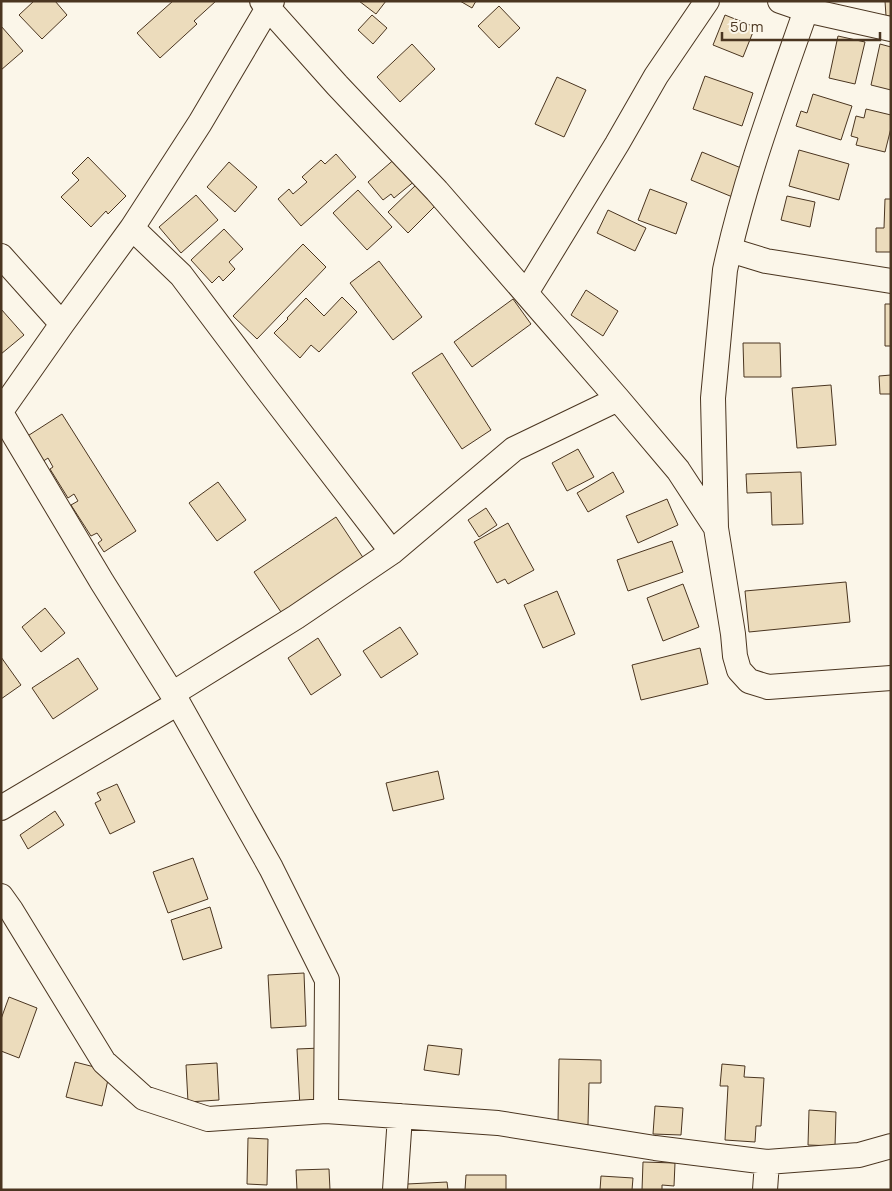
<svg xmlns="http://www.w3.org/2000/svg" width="892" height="1191" font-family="Manrope,sans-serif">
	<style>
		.building { fill: #ecdcbc; stroke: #4a3520 }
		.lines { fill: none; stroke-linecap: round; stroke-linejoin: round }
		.minor-casing { stroke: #4a3520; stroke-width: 26 }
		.minor { stroke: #fbf6e9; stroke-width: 24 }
	</style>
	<rect width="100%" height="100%" fill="#fbf6e9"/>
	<path class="building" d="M34 1H55L67 15 42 39 19 15Z
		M173 1H216L194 21 197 24 160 58 137 33Z
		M359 1H386L376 14Z
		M460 1H476L472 8Z
		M885 1H891V16H886Z
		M499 6 520 28 499 48 478 26Z
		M372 15 387 28 373 44 358 30Z
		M725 15 755 27 743 57 713 45Z
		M1 26 23 51 1 70Z
		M838 36 865 42 855 84 829 78Z
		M412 44 435 69 400 102 377 77Z
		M880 44 891 47V90L871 85Z
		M705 76 753 93 742 126 693 109Z
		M557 77 586 90 564 137 535 124Z
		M813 94 852 106 841 140 796 126 801 111 807 113Z
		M866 109 891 115V128L885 152 856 145 858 138 851 136 856 116 864 118Z
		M799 150 849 164 839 200 789 186Z
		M702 152 746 170 735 198 691 180Z
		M336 154 356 177 301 226 278 199 289 189 293 194 307 182 302 177 321 160 325 164Z
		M88 157 126 196 108 214 106 211 91 227 61 197 79 180 72 173Z
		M397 157 416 180 394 198 391 194 383 200 368 182Z
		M229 162 257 187 235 212 207 187Z
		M418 183 438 203 408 233 388 212Z
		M650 189 687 203 676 234 638 220Z
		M358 190 392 227 367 250 333 213Z
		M196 195 218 220 181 253 159 227Z
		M787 196 815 202 810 227 781 220Z
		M885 199H891V252H876V228H884Z
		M608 210 646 228 635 251 597 233Z
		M224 229 243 249 229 262 235 269 223 281 219 276 212 283 191 260Z
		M303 244 326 267 257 339 233 316Z
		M379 261 422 317 393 340 350 283Z
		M586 290 618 311 603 336 571 315Z
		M342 297 357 312 319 352 311 345 300 358 274 333 288 319 287 318 306 298 324 316Z
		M513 299 531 324 472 367 454 342Z
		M885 304H891V346H885Z
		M1 309 24 335 1 354Z
		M743 343H780L781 377H744Z
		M442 353 491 430 462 449 412 373Z
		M891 375V394H880L879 376Z
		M831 385 836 445 797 448 792 388Z
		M62 414 136 531 104 552 98 543 102 540 97 533 91 536 71 505 78 501 74 494 68 498 50 469 53 467 48 458 42 462 26 437Z
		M578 449 594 477 567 491 552 463Z
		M613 472 624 492 588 512 577 493Z
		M801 472 803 524 772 525 771 492 747 493 746 474Z
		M218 482 246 520 217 541 189 503Z
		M667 499 678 525 638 543 626 516Z
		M486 508 497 525 479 537 468 520Z
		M336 517 364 559 283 615 254 572Z
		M508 523 534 570 508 584 505 579 497 583 474 542Z
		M672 541 683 572 628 591 617 560Z
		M846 582 850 622 749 632 745 591Z
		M683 584 699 627 663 641 647 598Z
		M557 591 575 634 543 648 524 605Z
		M45 608 65 633 41 652 22 627Z
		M400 627 418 654 381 678 363 651Z
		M318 638 341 675 311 695 288 658Z
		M700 648 708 684 641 700 632 665Z
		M1 657 21 685 1 699Z
		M78 658 98 689 53 719 32 688Z
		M438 771 444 799 393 811 386 783Z
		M117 784 135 822 110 834 95 803 101 800 97 793Z
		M55 811 64 825 28 849 20 835Z
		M193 858 208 899 168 913 153 872Z
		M210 907 222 948 183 960 171 920Z
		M304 973 306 1026 271 1028 268 975Z
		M9 997 37 1008 19 1058 1 1051V1019Z
		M428 1045 462 1049 459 1075 424 1070Z
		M321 1048 324 1107 300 1108 297 1049Z
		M559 1059 601 1060V1083H589L588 1125 558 1124Z
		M75 1062 110 1071 102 1106 66 1097Z
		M217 1063 219 1100 188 1102 186 1065Z
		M722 1064 745 1066 744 1077 764 1078 761 1126H756L755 1142 725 1140 728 1086H720Z
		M655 1106 683 1108 681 1135 653 1134Z
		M809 1110 836 1112 835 1146 808 1145Z
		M248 1138 268 1139 267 1185 247 1184Z
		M643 1162 675 1163 674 1186 662 1185V1190H642Z
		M329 1169 330 1190H297L296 1170Z
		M466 1175H506V1190H465Z
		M601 1176 633 1178 632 1190H600Z
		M447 1182 448 1190H407V1184Z"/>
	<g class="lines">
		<g class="minor-casing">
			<path id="minor" d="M262 1 337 85 437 191 618 399 678 470 716 528
				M780 1 806 10 891 29
				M806 10C776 96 744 181 725 270L713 398 716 528 733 634 735 656 739 670 749 681 768 687 891 678
				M132 228 181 275 263 384 392 552
				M730 250 766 261 891 281
				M1 256 62 324
				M526 293 617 144 656 76 707 1
				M1 411 62 324 132 228 200 123 272 1
				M1 413 102 582 178 703 271 868 327 980 326 1111
				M172 694 296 617 392 552 514 449 618 399
				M1 808 178 703
				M1 896 11 910 104 1062 144 1098 208 1119 326 1111 498 1123 655 1148 767 1162 859 1155 891 1146
				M395 1190 400 1116
				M765 1190 767 1162"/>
		</g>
		<use href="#minor" class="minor"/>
	</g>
	<rect width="892" height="1191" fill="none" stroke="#4a3520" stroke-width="5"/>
	<path d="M722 32v8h158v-8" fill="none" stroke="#4a3520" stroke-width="2.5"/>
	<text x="730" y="32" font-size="15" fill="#4a3520" stroke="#fbf6e9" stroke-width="4" paint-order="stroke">50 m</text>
</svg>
